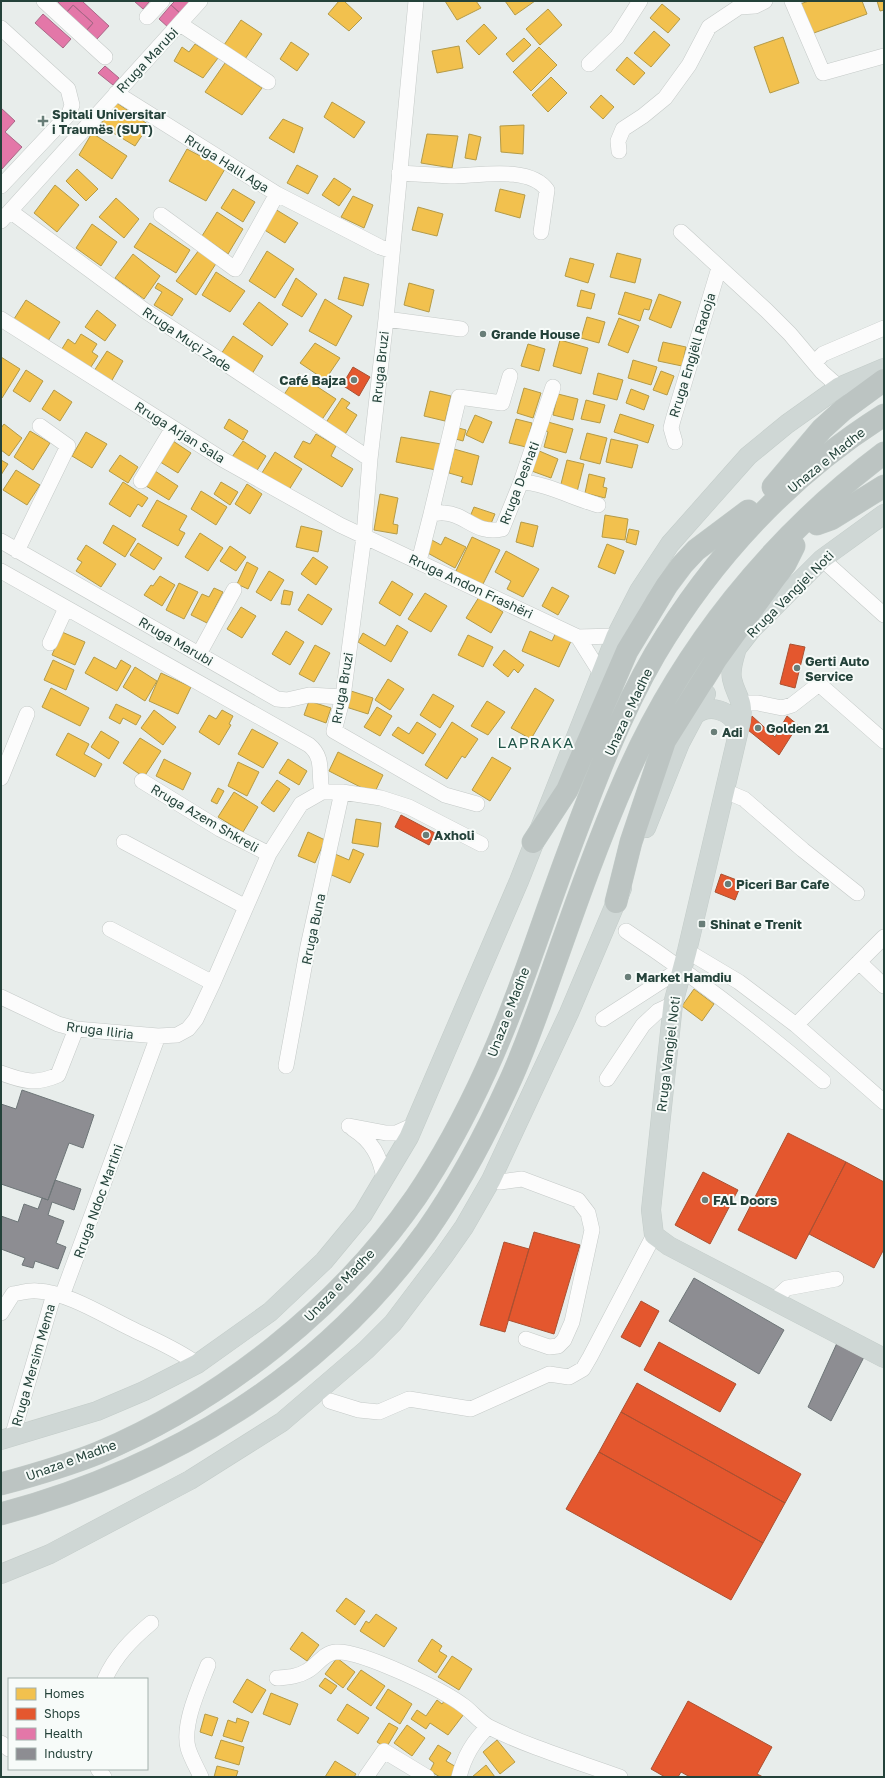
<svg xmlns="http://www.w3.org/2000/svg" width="885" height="1778" font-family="'Golos Text',sans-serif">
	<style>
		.homes { fill: #f2c14e; stroke: #b49b48 }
		.shops { fill: #e4572e; stroke: #aa5132 }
		.health { fill: #e377a8; stroke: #aa6787 }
		.industry { fill: #8d8d92; stroke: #6e7678 }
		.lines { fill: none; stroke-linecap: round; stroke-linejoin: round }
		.minor-casing { stroke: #c5cac8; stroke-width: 16 }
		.major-casing { stroke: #c3ccc9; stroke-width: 20 }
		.highway-casing { stroke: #c3ccc9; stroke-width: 23 }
		.minor { stroke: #fcfcfc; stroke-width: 15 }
		.major { stroke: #cfd7d5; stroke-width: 19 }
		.highway { stroke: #bcc4c2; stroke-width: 22 }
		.poi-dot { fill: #697e78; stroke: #f7fbf9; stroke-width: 1.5 }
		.labels { text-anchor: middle; stroke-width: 4; stroke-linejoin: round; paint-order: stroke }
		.street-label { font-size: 13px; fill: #24423a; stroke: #f7fbf9 }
		.poi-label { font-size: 13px; font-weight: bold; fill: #24423a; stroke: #f7fbf9; text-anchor: start }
		.quarter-label { font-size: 15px; letter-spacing: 1px; fill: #1f5548; stroke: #f7fbf9 }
	</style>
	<rect width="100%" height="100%" fill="#e8edeb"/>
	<path class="homes" d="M339 1H344L362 18 349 31 328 14Z
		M445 1H476L481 8 457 20Z
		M505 1H535L515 15Z
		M809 1H862L867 14 811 34 800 4Z
		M877 1H884V10L880 11Z
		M662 4 680 19 668 33 650 18Z
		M548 9 562 25 540 45 526 29Z
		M241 20 262 34 245 59 224 45Z
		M484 24 497 38 479 55 466 41Z
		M654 31 670 45 651 67 634 53Z
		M783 37 799 83 770 93 754 47Z
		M524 38 531 45 513 62 506 54Z
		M291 42 309 54 297 71 280 59Z
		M195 44 218 58 203 78 174 61 182 47 189 52Z
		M459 46 463 68 437 73 432 51Z
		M539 47 557 65 531 91 513 72Z
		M627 57 645 73 634 85 616 70Z
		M225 63 262 88 242 115 205 92Z
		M551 77 567 93 548 112 532 95Z
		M601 95 614 107 603 119 590 107Z
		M332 102 365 122 354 138 324 117Z
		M117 103 149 125 135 146 100 125Z
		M283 119 303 128 294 153 269 138Z
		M524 125 523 154 501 152 500 126Z
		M92 133 127 156 112 179 79 155Z
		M427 134 458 136 452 168 421 163Z
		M469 134 481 137 476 160 465 158Z
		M187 149 225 169 206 201 169 181Z
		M297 165 318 176 308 194 287 183Z
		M77 169 98 189 86 201 66 181Z
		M334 178 351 189 339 206 322 195Z
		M55 185 79 205 57 232 34 213Z
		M233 189 255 202 243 222 221 208Z
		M500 189 525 195 520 218 495 211Z
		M353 196 373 205 364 228 341 217Z
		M116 198 139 219 124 238 99 217Z
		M418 207 443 214 437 236 412 230Z
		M275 209 298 223 285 243 263 229Z
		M217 212 243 229 228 254 202 236Z
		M150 223 190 250 176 273 134 247Z
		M92 224 117 242 101 266 76 248Z
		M199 250 217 262 196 295 176 281Z
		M267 251 294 269 275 298 249 281Z
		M617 253 641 259 635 283 610 277Z
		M133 254 160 276 144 299 115 278Z
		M570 258 594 264 588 283 565 276Z
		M216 272 245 291 230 312 202 295Z
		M344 277 369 284 363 306 338 299Z
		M296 278 317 294 302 317 282 305Z
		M158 283 183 299 172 316 154 305 162 292 155 288Z
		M409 283 434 290 429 312 404 305Z
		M581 290 595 294 591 309 577 306Z
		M625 292 652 300 649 310 644 309 640 321 618 314Z
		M659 294 681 302 671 328 649 319Z
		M325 299 352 316 336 346 309 331Z
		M26 300 60 322 48 341 14 319Z
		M259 302 288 324 272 346 243 324Z
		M97 310 116 325 105 341 85 327Z
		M587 317 605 322 599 343 581 338Z
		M619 318 639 326 628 353 608 345Z
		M81 334 97 344 92 352 98 356 89 370 60 352 68 339 75 344Z
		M233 336 263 356 252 374 221 354Z
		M560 340 588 348 581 374 553 366Z
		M663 342 686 347 682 366 658 361Z
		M315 343 340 358 325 380 300 363Z
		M528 344 545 349 539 371 521 366Z
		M107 351 123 361 111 382 94 371Z
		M1 357 20 369 2 398 1 397Z
		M633 360 657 367 651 385 628 378Z
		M26 370 43 381 30 402 13 391Z
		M661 371 674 376 667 395 653 390Z
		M598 373 623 380 617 400 593 394Z
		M298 374 336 399 321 421 283 396Z
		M524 388 541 393 533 418 517 413Z
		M631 389 649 396 644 410 626 403Z
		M54 390 72 402 60 421 42 409Z
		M430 391 451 396 445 421 424 416Z
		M558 394 578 399 573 420 553 415Z
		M342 398 350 403 346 408 357 415 344 436 325 424Z
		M586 400 605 405 600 423 581 419Z
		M620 414 654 425 648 443 614 432Z
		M475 415 492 422 483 443 466 435Z
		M229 419 248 431 243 440 224 428Z
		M516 419 532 423 526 447 509 443Z
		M548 422 573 429 566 453 544 447 548 432 546 431Z
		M4 424 22 438 9 456 1 450V428Z
		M455 427 466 430 463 441 452 438Z
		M30 431 50 443 33 470 14 457Z
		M86 432 107 444 92 468 72 456Z
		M587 433 607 438 600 464 580 459Z
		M316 434 336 446 331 456 353 469 342 487 294 457 303 441 310 444Z
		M401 437 441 444 436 470 396 462Z
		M170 439 191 453 178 473 157 460Z
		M611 439 638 445 632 468 606 462Z
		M243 441 266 456 256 472 232 457Z
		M454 449 479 456 472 485 461 482 463 477 449 473Z
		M537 450 558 459 551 478 529 470Z
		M275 452 302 469 287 493 260 476Z
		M120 455 138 467 128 483 109 471Z
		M1 460 8 464 1 475Z
		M567 460 584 464 577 492 560 488Z
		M16 470 40 485 27 505 3 490Z
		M155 471 178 486 169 500 146 486Z
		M589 474 605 478 603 487 607 488 605 498 585 493Z
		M123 482 148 498 142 507 138 504 130 517 109 504Z
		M221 482 238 492 230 505 214 494Z
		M247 484 262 494 250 514 235 504Z
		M201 491 227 507 216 525 191 509Z
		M380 494 398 498 393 524 398 525 397 534 374 530Z
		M157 500 187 516 179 530 185 533 178 546 142 526Z
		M474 507 495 514 490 526 469 519Z
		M605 515 628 519 625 540 602 537Z
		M521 522 538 526 533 547 516 542Z
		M113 525 136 539 125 557 103 543Z
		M301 526 322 531 318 552 296 547Z
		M629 529 639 531 636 545 626 542Z
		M200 533 223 548 208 571 185 557Z
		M445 537 466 547 455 568 424 551 430 539 441 545Z
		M472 537 500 550 482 586 455 573Z
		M138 543 162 558 154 570 130 555Z
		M607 544 624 551 615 574 598 567Z
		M86 545 116 564 101 587 76 571 82 562 77 559Z
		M230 546 246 557 236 571 220 561Z
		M506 551 539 569 523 597 507 589 511 581 495 572Z
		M313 557 328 567 316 585 301 574Z
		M247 562 258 568 248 589 237 584Z
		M269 571 284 580 271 601 256 592Z
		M160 576 175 585 162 606 144 595 151 585 153 586Z
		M392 581 413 594 400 616 379 603Z
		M179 583 198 592 184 619 166 610Z
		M552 587 569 596 558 615 542 606Z
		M214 588 223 592 207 623 191 615 202 594 209 597Z
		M284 590 293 592 290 605 281 604Z
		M425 593 447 606 431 632 408 619Z
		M308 594 332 609 322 625 298 610Z
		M479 597 503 612 491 633 466 618Z
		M241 607 256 616 242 638 227 629Z
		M397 625 408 632 391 662 358 642 363 633 385 646Z
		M286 631 304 642 290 665 272 654Z
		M530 631 552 641 556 632 572 639 559 667 522 651Z
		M62 632 85 642 75 665 52 655Z
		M468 635 493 647 483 667 458 655Z
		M315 645 330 653 314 682 299 674Z
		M504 650 524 665 518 673 514 669 508 677 493 665Z
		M94 657 116 669 121 660 131 666 117 691 85 673Z
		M53 660 74 670 66 690 44 680Z
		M135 667 157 681 145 701 123 687Z
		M161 673 191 687 178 714 149 701Z
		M388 679 404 689 390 710 375 700Z
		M51 688 89 708 80 726 42 707Z
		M535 688 554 700 531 739 511 728Z
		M351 691 373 698 368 714 346 707Z
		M433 694 454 706 440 728 420 715Z
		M309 701 331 708 326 723 304 715Z
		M487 701 505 712 488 735 471 726Z
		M116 704 141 716 136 725 123 718 120 724 109 718Z
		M377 707 392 716 380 736 364 727Z
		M154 710 176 727 163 745 141 728Z
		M222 710 233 716 229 724 231 725 219 745 199 732 209 715 216 719Z
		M417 722 436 734 423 754 392 735 398 727 409 734Z
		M452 722 478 739 465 758 462 756 447 779 425 765Z
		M252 729 278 743 263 768 238 754Z
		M101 731 119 742 109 759 91 747Z
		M68 733 89 744 84 754 102 764 95 777 56 755Z
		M140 738 161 751 144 777 123 763Z
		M338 752 383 775 374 794 329 771Z
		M492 757 511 768 490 801 472 790Z
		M164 759 191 773 183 790 156 776Z
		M288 759 307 771 299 785 279 773Z
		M238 762 259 772 247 796 228 786Z
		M277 780 290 789 274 812 261 803Z
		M218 788 224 791 217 804 211 801Z
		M234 792 258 807 243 832 218 817Z
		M356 819 381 823 378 847 352 843Z
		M308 832 325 840 315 863 298 856Z
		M353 849 364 854 350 883 327 873 335 854 349 860Z
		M694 989 714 1004 702 1021 682 1006Z
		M346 1598 365 1611 355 1625 336 1611Z
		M376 1614 397 1628 384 1647 360 1631 366 1621 369 1623Z
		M302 1632 319 1645 307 1661 290 1649Z
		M432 1639 442 1646 439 1651 447 1656 436 1673 418 1661Z
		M452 1656 472 1669 459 1690 438 1677Z
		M337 1658 355 1672 343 1688 325 1674Z
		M361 1670 385 1686 371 1706 347 1689Z
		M325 1678 337 1686 331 1694 319 1686Z
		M247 1679 266 1690 252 1713 233 1702Z
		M388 1689 412 1704 400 1724 376 1708Z
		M271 1693 298 1704 290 1725 263 1714Z
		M437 1700 442 1704 445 1700 464 1714 448 1735 430 1723 426 1729 411 1719 417 1710 426 1716Z
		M347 1704 369 1718 358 1734 337 1720Z
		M205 1714 218 1718 212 1736 200 1732Z
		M237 1718 249 1722 242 1742 223 1736 228 1720 236 1723Z
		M389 1723 398 1728 386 1748 377 1742Z
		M407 1725 425 1738 412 1756 394 1743Z
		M221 1740 244 1747 239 1765 215 1758Z
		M497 1740 515 1762 500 1774 483 1752Z
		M438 1745 451 1753 446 1761 458 1768 452 1777H440L430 1771 434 1763 429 1759Z
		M335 1761 356 1774 354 1777H325Z
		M486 1765 495 1777H472Z
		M217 1766 238 1771 236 1777H214Z"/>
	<path class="shops" d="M353 367 370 377 359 396 342 385Z
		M790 644 805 647 795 688 780 684Z
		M752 716 775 737 787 716 798 725 779 755 748 730Z
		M401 815 435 833 429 845 395 827Z
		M721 874 742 882 735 900 715 892Z
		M788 1133 846 1162 796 1259 738 1230Z
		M846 1162 884 1182V1249L874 1268 809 1234Z
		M703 1172 738 1190 710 1244 675 1225Z
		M534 1232 580 1245 554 1334 508 1320Z
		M504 1242 529 1249 505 1332 480 1325Z
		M641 1301 659 1311 640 1347 621 1337Z
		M659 1342 736 1384 720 1412 644 1370Z
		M637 1383 801 1474 785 1503 621 1412Z
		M621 1412 785 1503 763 1543 599 1452Z
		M599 1452 763 1543 731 1600 566 1509Z
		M688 1701 772 1747 757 1774 763 1777H690L681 1772 678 1777H665L651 1769Z"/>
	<path class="health" d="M57 1H82L109 26 97 39 87 30 93 23 73 5 67 12Z
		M134 1H150L143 9Z
		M175 1H193L181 14 171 5Z
		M73 5 93 23 87 30 67 12Z
		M171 5 181 14 169 28 159 19Z
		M43 14 71 39 63 48 35 23Z
		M105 66 119 78 113 85 98 73Z
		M1 108 15 121 5 132 22 147 1 170Z"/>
	<path class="industry" d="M22 1090 94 1115 83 1148 69 1143 48 1200 1 1184V1104L16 1109Z
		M55 1180 81 1189 74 1210 52 1202 48 1215 64 1221 56 1243 66 1247 58 1269 35 1261 33 1268 22 1265 25 1258 1 1249V1216L18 1222 24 1204 38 1209 42 1198 48 1200Z
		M694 1278 784 1330 759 1374 669 1321Z
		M837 1343 864 1357 831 1421 808 1407Z"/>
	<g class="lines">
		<g class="minor-casing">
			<path id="minor" d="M44 1 105 57
				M416 1 386 319 370 459 364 536 343 697 334 731 445 795 477 804
				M792 1 823 73 884 56
				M147 17 162 1
				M180 24 268 82
				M1 28 68 89 72 105 69 114 1 186
				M589 64 617 37 640 1
				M116 93 277 194 380 247 392 251
				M619 151 618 141 623 129 643 116 665 98 689 65 709 27 739 7 755 6 765 1
				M399 173C416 174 434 175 451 176 477 176 530 165 547 190L541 232
				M10 211 144 310 370 459
				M161 215 235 269 277 194
				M1 221 200 1
				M681 232 766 310 790 334 822 372 839 387
				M1 319 222 459 340 525 578 637 616 636
				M386 319 461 329
				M815 362 823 354 884 328
				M675 442 671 428 673 420 719 268
				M141 481 173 428
				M521 482C542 482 576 499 598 505
				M431 514 459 397 502 403 510 376
				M1 541 277 699 287 700 309 695 343 697
				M17 551 68 446 40 426
				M822 559 884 615
				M419 561 431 514C435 514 440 512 444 513 467 514 475 535 502 529L521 482 553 387
				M1 571 309 745C325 758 318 774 322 792
				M578 637 600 672
				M50 643 66 608
				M199 654 234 590
				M741 703H758L782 708 792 705 819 684 884 741
				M1 778 27 714
				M142 781 220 829 269 854
				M725 791 744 799 803 850 857 893
				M124 842 246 907
				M110 929 213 983
				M626 931C696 977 760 1027 823 1081
				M687 951 739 982 796 1025 884 1102
				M859 962 884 986
				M1 997 58 1024 76 1029 158 1036 177 1035 188 1029 196 1019 213 983 269 854 301 804 322 792H342L381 798 409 807 481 844
				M603 1019 682 968
				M796 1025 884 937
				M286 1066 308 946 342 792
				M1 1073C23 1081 35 1085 58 1075L76 1029
				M607 1079 643 1025 658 1011 673 1004
				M349 1126 386 1133H396L414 1125
				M353 1129C372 1141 380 1156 384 1178
				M500 1182 522 1179 578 1200 588 1213 592 1230 572 1322 564 1340 558 1346 549 1347 526 1339
				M62 1296 158 1036
				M773 1301 787 1288 836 1279
				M1 1313 13 1294C20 1293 29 1290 37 1291 67 1292 103 1315 130 1328 152 1339 177 1349 197 1364
				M330 1401 359 1410 379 1412 409 1399 471 1409 549 1374 569 1377 583 1369 590 1357 654 1235
				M12 1437 54 1294
				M277 1678C288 1677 297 1677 307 1671 317 1666 323 1653 336 1652 361 1650 443 1690 464 1706 472 1712 480 1722 489 1727 531 1748 576 1761 620 1777
				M105 1679C115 1656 132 1639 151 1623
				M1 1743 9 1749
				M98 1769 104 1777
				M201 1777C197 1768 191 1758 188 1748 182 1724 199 1688 208 1665
				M366 1777 384 1751 427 1777
				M459 1777C464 1757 473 1741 488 1727"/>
		</g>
		<g class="major-casing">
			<path id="major" d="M737 648C734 658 730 669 732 679 736 697 744 699 741 721L687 951 673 1004 651 1210 654 1235 669 1246 884 1358
				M730 657 752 629 822 559 884 514
				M693 717C708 702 732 710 739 729
				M646 828 680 743 706 694
				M1 1440 97 1411 144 1391 197 1364 270 1312 324 1261 363 1214 409 1137 519 881 616 636 639 591 670 544 748 456 787 424 839 387 884 368
				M1 1574 50 1554 190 1480 282 1422 366 1350 393 1323 443 1257 464 1227 491 1180 569 1013 622 888"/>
		</g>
		<g class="highway-casing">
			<path id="highway" d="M773 487 822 429 843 410 884 380
				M817 524 831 519 884 486
				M533 842 567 790 627 651 667 585 682 565 696 550 748 511
				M616 902 631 842 665 741 717 658 785 564 794 546
				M1 1484C34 1475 66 1466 98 1453 221 1401 340 1307 416 1197 443 1157 466 1114 486 1070 518 1000 541 925 568 853 593 786 619 716 655 654 712 558 790 474 884 415
				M1 1514C171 1468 322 1377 426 1232 459 1185 486 1134 510 1081 525 1048 537 1014 549 980 573 912 597 843 626 777 682 649 772 537 884 453"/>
		</g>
		<use href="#minor" class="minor"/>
		<use href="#major" class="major"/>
		<use href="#highway" class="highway"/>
	</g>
	<g class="poi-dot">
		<path d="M41 115h4v4h4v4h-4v4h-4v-4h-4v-4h4z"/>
		<circle cx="483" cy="334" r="4"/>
		<circle cx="354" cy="380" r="4"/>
		<circle cx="797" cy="668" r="4"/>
		<circle cx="758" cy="728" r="4"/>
		<circle cx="714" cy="732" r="4"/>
		<circle cx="426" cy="835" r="4"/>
		<circle cx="728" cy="884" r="4"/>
		<rect x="698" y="920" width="8" height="8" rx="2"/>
		<circle cx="628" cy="977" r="4"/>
		<circle cx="705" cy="1200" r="4"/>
	</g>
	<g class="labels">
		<g class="street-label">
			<text transform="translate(147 60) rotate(-47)" y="5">Rruga Marubi</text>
			<text transform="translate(227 163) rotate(32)" y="5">Rruga Halil Aga</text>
			<text transform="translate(187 339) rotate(34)" y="5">Rruga Muçi Zade</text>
			<text transform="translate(692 355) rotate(-73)" y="5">Rruga Engjëll Radoja</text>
			<text transform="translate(380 367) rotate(-84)" y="5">Rruga Bruzi</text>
			<text transform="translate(180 432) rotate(32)" y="5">Rruga Arjan Sala</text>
			<text transform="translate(826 460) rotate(-39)" y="5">Unaza e Madhe</text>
			<text transform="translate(519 483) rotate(-69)" y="5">Rruga Deshati</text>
			<text transform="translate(471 586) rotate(25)" y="5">Rruga Andon Frashëri</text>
			<text transform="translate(790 594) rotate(-45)" y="5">Rruga Vangjel Noti</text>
			<text transform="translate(176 641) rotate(30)" y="5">Rruga Marubi</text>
			<text transform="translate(342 688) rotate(-80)" y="5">Rruga Bruzi</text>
			<text transform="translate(628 712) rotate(-65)" y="5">Unaza e Madhe</text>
			<text transform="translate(205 818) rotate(30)" y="5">Rruga Azem Shkreli</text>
			<text transform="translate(313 929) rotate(-78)" y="5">Rruga Buna</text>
			<text transform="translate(508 1012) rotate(-69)" y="5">Unaza e Madhe</text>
			<text transform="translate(100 1030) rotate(7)" y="5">Rruga Iliria</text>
			<text transform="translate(668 1054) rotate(-83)" y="5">Rruga Vangjel Noti</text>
			<text transform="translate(98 1201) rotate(-70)" y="5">Rruga Ndoc Martini</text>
			<text transform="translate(339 1285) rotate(-46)" y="5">Unaza e Madhe</text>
			<text transform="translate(33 1365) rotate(-74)" y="5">Rruga Mersim Mema</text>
			<text transform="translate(71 1460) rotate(-20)" y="5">Unaza e Madhe</text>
		</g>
		<g class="poi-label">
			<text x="52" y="119">Spitali Universitar<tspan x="52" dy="15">i Traumës (SUT)</tspan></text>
			<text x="491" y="339">Grande House</text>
			<text x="346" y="385" text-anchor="end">Café Bajza</text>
			<text x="805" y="666">Gerti Auto<tspan x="805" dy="15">Service</tspan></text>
			<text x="766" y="733">Golden 21</text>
			<text x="722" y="737">Adi</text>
			<text x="434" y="840">Axholi</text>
			<text x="736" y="889">Piceri Bar Cafe</text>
			<text x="710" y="929">Shinat e Trenit</text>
			<text x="636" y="982">Market Hamdiu</text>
			<text x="713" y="1205">FAL Doors</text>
		</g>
		<g class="quarter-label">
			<text x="536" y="748">LAPRAKA</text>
		</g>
	</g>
	<rect width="885" height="1778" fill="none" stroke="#24423a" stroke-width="4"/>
	<rect x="8" y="1678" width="140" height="92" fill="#f7fbf9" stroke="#a3b1ad"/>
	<rect x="16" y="1688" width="20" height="12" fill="#f2c14e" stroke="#a3b1ad"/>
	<text x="44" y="1698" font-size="12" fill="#24423a">Homes</text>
	<rect x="16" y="1708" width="20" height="12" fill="#e4572e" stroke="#a3b1ad"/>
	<text x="44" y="1718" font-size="12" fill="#24423a">Shops</text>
	<rect x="16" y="1728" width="20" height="12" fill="#e377a8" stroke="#a3b1ad"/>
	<text x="44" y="1738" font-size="12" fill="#24423a">Health</text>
	<rect x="16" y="1748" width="20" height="12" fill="#8d8d92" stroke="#a3b1ad"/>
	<text x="44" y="1758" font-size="12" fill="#24423a">Industry</text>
</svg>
